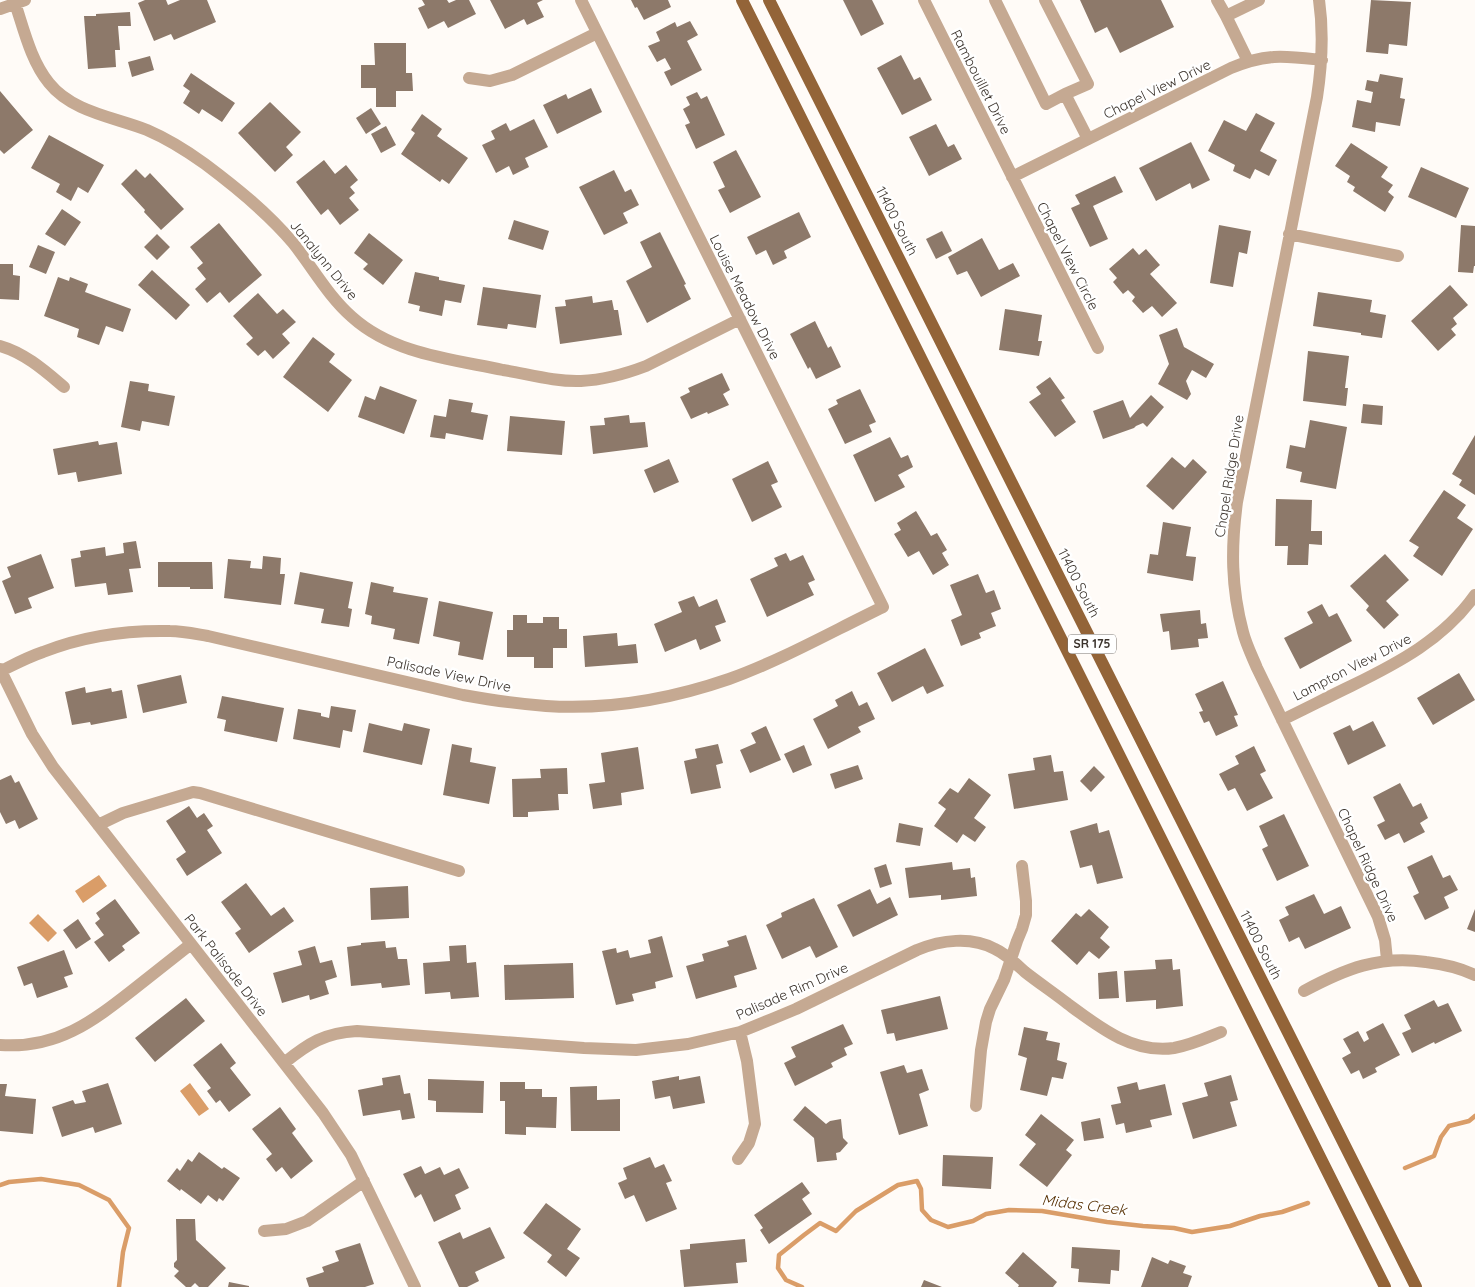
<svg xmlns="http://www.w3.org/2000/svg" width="1475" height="1287" font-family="Quicksand,sans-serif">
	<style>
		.water { fill: #da9d68 }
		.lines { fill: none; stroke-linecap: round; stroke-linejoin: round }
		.stream { stroke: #da9d68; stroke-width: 4.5 }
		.building { fill: #8d796a }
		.minor { stroke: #c5a992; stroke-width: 12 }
		.major { stroke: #936438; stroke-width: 12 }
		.labels { text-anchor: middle; stroke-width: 5; stroke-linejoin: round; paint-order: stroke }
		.shield { fill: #fff; stroke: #76706b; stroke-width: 1 }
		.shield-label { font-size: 12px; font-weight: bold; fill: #3b332c }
		.street-label { font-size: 14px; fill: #3b332c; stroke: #fff }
		.water-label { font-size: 15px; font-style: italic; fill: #573003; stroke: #fff }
	</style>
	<rect width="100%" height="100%" fill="#fffbf7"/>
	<path class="water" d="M99 875 107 886 83 903 75 891Z
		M38 914 57 933 48 942 29 923Z
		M190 1083 209 1109 199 1116 180 1091Z"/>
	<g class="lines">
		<path class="stream" d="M1405 1168 1434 1156 1441 1137 1449 1126 1469 1121 1475 1116
			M0 1185 9 1182 41 1179 79 1185 109 1200 129 1228 123 1252 119 1287
			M802 1287 786 1280 778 1268 779 1255 804 1235 820 1223 836 1231 856 1211 898 1185 917 1181 921 1189 922 1210 931 1220 948 1227 973 1221 986 1214 1009 1210 1042 1211 1107 1222 1143 1226 1174 1228 1192 1232 1230 1226 1260 1216 1282 1212 1308 1203"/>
	</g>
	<path class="building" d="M145 0H166L168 5 180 0H207L216 22 174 40 171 34 154 41 138 3Z
		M422 0H447L449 3 456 0H469L476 14 448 28 444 21 428 29 418 8 425 5Z
		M490 0H543L537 3 544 17 527 25 524 19 505 29Z
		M631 0H668L671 7 644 20 637 7 635 8Z
		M843 0H872L884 24 861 36Z
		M1080 0H1161L1174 27 1120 53 1107 27 1095 33Z
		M1371 0 1411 2 1407 46 1389 44 1388 54 1366 52Z
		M130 12 131 26H118L120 50H115L116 67 88 69 84 16H96V14Z
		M690 21 698 35 687 41 702 70 671 86 664 72 671 69 665 58 657 62 648 46 660 41 656 32 675 22 677 27Z
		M374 43H406V73H412L413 91H396V107H376V88H361V65H375Z
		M901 55 914 80 920 77 932 100 902 115 877 68Z
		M150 56 154 70 132 77 128 62Z
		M191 73 235 103 222 122 202 109 199 114 183 103 190 91 183 86Z
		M1380 74 1403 78 1400 98 1405 99 1400 126 1376 122 1375 132 1352 127 1357 100 1371 103 1373 92 1365 90 1367 80 1378 82Z
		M591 88 602 112 557 134 543 105 566 94 568 99Z
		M0 91 33 130 4 154 0 150Z
		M697 92 701 99 707 96 725 135 696 149 685 125 690 123 683 109 690 105 686 97Z
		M270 102 301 132 286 147 293 155 275 172 238 133Z
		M371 108 381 124 366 134 356 118Z
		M1256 113 1275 123 1260 151 1277 160 1269 176 1255 169 1250 179 1233 171 1235 165 1208 151 1224 120 1246 131Z
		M422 114 442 129 437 136 468 158 449 184 442 179 440 182 401 154 415 133 411 130Z
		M534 119 548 147 525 158 529 167 513 175 509 166 496 173 482 145 495 139 491 131 506 123 510 131Z
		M936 124 948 147 954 144 962 159 929 176 909 137Z
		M386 126 396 145 381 153 371 134Z
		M49 135 104 165 88 193 78 187 71 201 56 192 60 184 31 168Z
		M1191 142 1210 180 1192 189 1190 183 1156 201 1139 168Z
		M1351 143 1388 167 1381 177 1393 185 1388 192 1394 197 1385 212 1353 191 1355 187 1347 182 1350 176 1335 166Z
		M736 150 761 197 730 213 718 190 725 187 713 162Z
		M324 160 335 174 346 165 358 180 350 187 355 193 349 198 359 210 340 225 328 209 321 215 296 182Z
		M1421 167 1469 188 1456 218 1408 197Z
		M136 169 145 178 150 173 184 209 161 230 144 212 145 210 121 184Z
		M614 170 625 192 631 189 639 205 623 213 628 223 604 235 579 187Z
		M1115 176 1123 192 1093 206 1108 239 1090 247 1071 208 1080 204 1075 195Z
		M62 209 81 222 65 246 45 234Z
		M799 212 811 237 784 251 787 258 773 265 766 250 756 255 747 237Z
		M514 220 549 231 543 250 508 239Z
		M219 223 262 275 229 303 220 292 207 303 195 289 206 279 197 268 203 263 190 247Z
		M1219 225 1251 231 1247 254 1239 252 1233 287 1210 283Z
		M1461 225 1475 226V266H1474L1473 273 1458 272Z
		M942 231 952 251 936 259 926 239Z
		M660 232 686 284 684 285 691 299 647 323 626 281 652 267 640 242Z
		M369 233 403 260 383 285 363 269 368 264 354 253Z
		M157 234 170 247 157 260 144 247Z
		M982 238 999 270 1013 263 1020 276 981 297 967 271 957 275 948 257Z
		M38 245 55 252 46 274 29 267Z
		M1133 248 1139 255 1146 249 1160 265 1150 274 1177 303 1162 317 1152 306 1143 313 1132 301 1135 297 1128 290 1123 294 1113 282 1117 278 1109 269Z
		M0 264H13V275L20 276 19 300 0 299Z
		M152 270 190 305 176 320 138 285Z
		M415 272 439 277V280L465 285 461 303 445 300 442 316 419 311 420 306 408 303Z
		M58 277 69 281 70 277 88 284 85 292 131 309 123 332 106 326 99 345 77 337 79 329 44 316Z
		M1450 285 1468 305 1453 318 1457 324 1451 329 1456 335 1438 351 1411 321Z
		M483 287 541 295 536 328 508 324 507 329 477 325Z
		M1318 292 1372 300 1370 312 1386 315 1382 338 1361 335V333L1313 326Z
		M258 293 277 314 283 309 296 322 282 334 290 343 273 359 265 350 258 356 246 344 253 338 233 316Z
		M592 296 593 303 612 300 614 310H618L622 335 560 344 555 307 566 306 565 300Z
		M1005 309 1042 315 1038 341H1042L1039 356 999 350Z
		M815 321 828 348 831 346 841 367 816 379 810 367 808 369 790 334Z
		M1177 328 1184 347 1214 364 1206 378 1192 370 1186 381 1191 394 1187 400 1158 384 1169 364 1159 335Z
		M313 337 335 354 329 362 352 380 328 412 283 377Z
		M1308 351 1349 356 1345 388H1348L1346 406 1303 401Z
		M722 373 730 390 723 394 729 405 708 414 707 412 691 419 680 397 690 392 688 388Z
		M1050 377 1065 398 1061 400 1076 422 1055 437 1029 402 1041 394 1036 387Z
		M130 381 149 384 148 391 175 396 169 426 142 421 140 431 121 427Z
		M380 386 417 400 404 434 358 417 365 396 375 400Z
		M860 389 876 422 869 425 872 432 845 444 828 409 838 404 836 400Z
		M1151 395 1164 407 1147 427 1143 423 1136 426 1134 428 1103 439 1093 411 1123 400 1130 418Z
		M449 399 473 403 471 412 488 415 483 440 446 433 445 439 430 437 434 415 446 417Z
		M1363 404 1383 406 1382 425 1361 423Z
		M629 415 630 423 645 422 648 447 593 454 590 426 605 425 604 418Z
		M510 416 565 421 562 455 507 451Z
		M1310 420 1347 427 1336 489 1300 482 1302 472 1286 468 1290 445 1305 448Z
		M1475 435V495L1459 485 1462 480 1452 474Z
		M890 437 901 458 908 455 913 467 898 475 905 487 875 502 853 455Z
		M98 441 99 445 117 442 122 474 78 482 76 472 58 475 53 449Z
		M1172 457 1185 468 1193 459 1207 472 1173 510 1146 486Z
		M669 459 679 482 654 493 644 470Z
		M768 461 778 482 771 485 782 507 752 522 732 479Z
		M1444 490 1466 505 1457 518 1473 529 1442 576 1413 556 1419 547 1409 541Z
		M1276 499 1312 500 1311 531H1322V545L1309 544 1308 565H1287L1288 546H1275Z
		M916 511 931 536 937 533 947 550 942 553 949 565 933 575 919 551 908 557 894 534 901 530 897 523Z
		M1163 522 1191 527 1186 556 1196 557 1193 581 1147 573 1150 554 1158 555Z
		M136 541 141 568 129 569 133 592 108 595 106 583 75 587 71 559 81 557 80 551 105 547 106 556 124 553 123 543Z
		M786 553 790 561 803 555 815 580 808 583 814 595 767 617 750 579 778 566 774 558Z
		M41 554 54 588 28 598 32 608 15 614 2 581 11 577 7 567Z
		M1385 554 1409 580 1386 601 1399 615 1384 629 1366 610 1369 606 1350 586Z
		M263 556 281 558 280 574H285L281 605 224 598 228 559 251 561 250 568 262 569Z
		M158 562H212L213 589H190V587H158Z
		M300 572 353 582 348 608 352 609 349 627 321 623 324 609 294 604Z
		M978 574 986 593 994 590 1001 609 991 613 996 626 979 633 981 638 961 646 951 620 962 615 950 585Z
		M371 582 394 587 393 592 428 598 419 644 393 639 395 629 371 624 372 616 365 614Z
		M694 596 699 607 717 599 726 622 715 626 721 641 700 650 696 639 665 652 654 624 682 612 678 602Z
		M439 601 493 612 483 660 458 655 460 642 433 636Z
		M1322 604 1329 617 1337 613 1352 641 1300 669 1284 638 1313 623 1307 612Z
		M1200 610 1201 624 1206 623 1208 638 1198 639 1199 647 1171 650 1169 631 1163 632 1160 614Z
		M513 615H527V623H543V617H559V629H567V648H553V668H534V657H507V630H513Z
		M617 633 618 646 636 644 638 663 585 667 583 636Z
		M925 648 944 686 927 694 923 686 892 702 877 673Z
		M1459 673 1475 700 1433 725 1417 698Z
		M181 675 187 703 143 713 137 685Z
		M1223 681 1238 715 1234 716 1238 726 1216 736 1209 721 1204 723 1199 712 1203 711 1195 694Z
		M85 687 86 693 111 688 112 692 122 690 127 718 91 725 90 722 72 725 65 692Z
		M852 691 859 706 867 702 875 719 858 727 861 732 828 749 813 719 838 706 835 700Z
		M222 696 284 708 277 742 224 731 226 720 217 718Z
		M331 706 356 710 352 732 343 730 340 748 293 739 298 709 321 713V716L329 718Z
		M1373 721 1386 746 1348 765 1333 733 1350 725 1353 731Z
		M369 723 402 731 404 723 430 729 422 765 363 752Z
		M766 726 781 760 750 773 740 750 756 743 751 733Z
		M452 744 472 748 470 762 496 767 489 804 443 795Z
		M718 744 723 763 716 765 721 788 691 794 684 761 697 758 695 749Z
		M804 745 812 765 793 773 784 754Z
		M1254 746 1266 771 1260 774 1273 798 1247 811 1235 788 1228 791 1219 774 1239 764 1235 756Z
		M638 747 644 789 621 793 622 805 593 809 589 784 605 782 601 753Z
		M1051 755 1054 772 1063 771 1068 800 1014 809 1008 774 1035 770 1033 758Z
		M858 765 863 779 835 789 830 774Z
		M1094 766 1105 777 1091 792 1080 781Z
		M567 768 568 794H558L559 810 528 812V817H513L512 779 541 778 540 769Z
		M11 775 15 783 19 781 38 819 19 829 15 820 6 824 0 812V780Z
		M969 778 991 795 974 818 986 827 975 842 963 834 957 843 934 826 946 809 938 803 950 788 958 793Z
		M1400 783 1413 807 1421 803 1428 818 1420 823 1425 832 1404 843 1399 833 1385 840 1377 825 1385 821 1373 797Z
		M189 806 197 818 204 813 213 826 207 830 222 853 187 876 176 859 186 852 166 821Z
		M1284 814 1309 866 1277 881 1262 849 1268 846 1259 826Z
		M899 823 923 828 920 846 896 842Z
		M1097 823 1099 833 1109 830 1123 878 1097 884 1092 865 1080 868 1070 831Z
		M1432 855 1443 878 1450 875 1458 890 1444 897 1449 908 1425 920 1413 896 1419 893 1407 867Z
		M952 862 953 870 970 868 971 878 975 877 977 896 941 900V895L909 898 905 868Z
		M886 864 892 884 880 888 874 868Z
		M246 883 271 916 284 907 294 921 249 953 235 933 241 929 221 902Z
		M408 886 409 918 371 920 370 888Z
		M870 889 877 904 890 897 898 915 853 937 837 905Z
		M1314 894 1324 914 1341 906 1351 928 1305 949 1299 937 1289 942 1279 920 1289 915 1285 907Z
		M814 898 838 947 816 958 810 946 782 959 766 925 782 917 781 913Z
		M115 899 140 933 122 946 125 950 109 962 94 942 104 935 95 923 100 919 96 913Z
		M1089 909 1109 927 1100 938 1110 947 1099 959 1089 951 1077 965 1051 941 1076 913 1081 917Z
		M1475 909V932L1467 929Z
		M78 919 91 939 76 949 63 930Z
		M746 935 757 969 734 976 737 987 696 999 686 966 704 961 702 954 729 946 727 941Z
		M662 936 673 977 655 982 656 988 632 994 634 1001 616 1005 602 951 616 948 617 953 628 950 630 958 651 953 648 940Z
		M385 941 386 948 396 947 398 959H407L410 985 382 988 381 983 351 986 347 947 361 945V943Z
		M466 945 467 963 476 962 479 997 451 999 450 992 425 994 423 963 450 961 449 946Z
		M315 946 320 963 332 960 337 977 325 981 329 994 310 1000 309 995 282 1003 273 973 302 965 298 951Z
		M64 950 73 974 64 977 68 987 37 998 32 983 24 986 17 967Z
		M1172 959 1173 970 1180 969 1183 1006 1156 1009V1000L1126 1002 1124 971 1156 969 1155 960Z
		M573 963 574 998 505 1000 504 965Z
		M1117 971 1119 998 1099 999 1098 973Z
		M940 996 948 1029 896 1041 894 1033 887 1034 881 1010Z
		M186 998 205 1021 155 1062 135 1038Z
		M1434 1000 1438 1007 1448 1003 1462 1031 1435 1044 1434 1042 1412 1053 1402 1033 1411 1029 1404 1015Z
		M1383 1023 1400 1055 1375 1068 1377 1072 1363 1079 1359 1070 1351 1074 1342 1058 1351 1053 1343 1039 1358 1031 1364 1042 1369 1039 1366 1032Z
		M843 1024 853 1044 844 1048 847 1055 831 1063 833 1067 795 1086 784 1063 796 1057 791 1047Z
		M1024 1027 1048 1032 1046 1040 1060 1043 1057 1060 1067 1063 1063 1079 1052 1077 1047 1096 1020 1090 1027 1058 1018 1055Z
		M221 1043 236 1063 230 1068 251 1095 229 1112 220 1100 216 1103 207 1091 211 1088 193 1065Z
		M904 1065 907 1073 922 1069 929 1090 919 1094 928 1126 899 1135 880 1072Z
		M400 1075 404 1094 410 1093 415 1118 402 1120 400 1110 363 1116 358 1090 383 1085 382 1078Z
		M1231 1075 1238 1100 1230 1102 1237 1126 1193 1139 1182 1103 1208 1096 1204 1083Z
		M679 1076V1080L700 1076 705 1103 673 1109 670 1096 655 1099 652 1081Z
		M428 1079 484 1081 483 1113 436 1112V1101L428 1100Z
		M500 1082H525V1089H542V1097H557L556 1128 526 1127V1135L505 1134V1101H500Z
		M1137 1082 1139 1090 1165 1084 1172 1115 1150 1120 1152 1127 1126 1133 1124 1123 1116 1125 1111 1105 1121 1103 1117 1087Z
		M108 1083 122 1124 95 1133 93 1127 62 1137 52 1107 73 1100 75 1104 86 1102 82 1091Z
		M0 1084H7L5 1096 36 1099 33 1134 0 1131Z
		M597 1086V1100L620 1099V1131H571L570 1087Z
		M805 1106 826 1124 830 1121 841 1119 843 1138 848 1143 840 1152 836 1153 837 1160 817 1162 814 1138 793 1120Z
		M280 1107 296 1129 292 1133 313 1161 291 1179 282 1167 276 1172 266 1159 272 1154 252 1129Z
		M1041 1114 1074 1140 1066 1150 1072 1155 1047 1187 1019 1165 1036 1144 1025 1135Z
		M1100 1118 1104 1138 1084 1141 1081 1122Z
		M199 1152 222 1169 224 1167 240 1178 223 1201 219 1198 217 1202 208 1195 201 1204 181 1189 180 1191 167 1181 177 1168 180 1171 188 1159 192 1162Z
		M943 1155 993 1157 991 1189 942 1186Z
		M650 1157 655 1168 664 1164 672 1181 666 1183 677 1209 646 1222 634 1195 625 1199 618 1183 627 1179 623 1168Z
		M421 1166 425 1174 440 1167 444 1175 459 1168 469 1188 455 1195 461 1209 434 1222 421 1194 415 1198 403 1174Z
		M802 1182 810 1193 802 1199 812 1214 769 1244 760 1230 763 1228 754 1215Z
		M546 1203 581 1229 567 1249 580 1258 566 1277 547 1262 552 1255 523 1233Z
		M176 1219H195L196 1240 226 1268 208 1287H199L195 1283 191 1287H186L174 1276 179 1271 174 1267V1263L177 1260Z
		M490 1227 505 1258 475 1272 479 1281 467 1287H459L438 1242 460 1232 463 1239Z
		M745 1239 747 1262 736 1263 738 1283 684 1287 680 1250 690 1249V1244Z
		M360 1243 374 1284 365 1287H309L306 1278 324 1272 322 1267 339 1261 335 1251Z
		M1072 1247 1120 1250 1119 1271 1111 1270 1110 1284 1078 1282 1079 1269 1071 1268Z
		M1023 1252 1057 1282 1053 1287H1018L1019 1285 1005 1273Z
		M1152 1257 1168 1264 1170 1260 1186 1266 1183 1273 1192 1276 1188 1287H1141Z
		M924 1280 942 1287H921Z
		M229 1282 249 1286V1287H228Z"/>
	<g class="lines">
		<path class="minor" d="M924 0 1098 348
			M995 0 1046 104 1065 94
			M1045 0 1088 84 1065 94 1088 139
			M1217 0 1226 16
			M1319 0C1324 34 1322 64 1317 97L1237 502C1231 548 1231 587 1243 632 1246 644 1252 656 1257 668L1378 917 1385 940 1387 960
			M15 3C24 30 31 61 49 83 72 112 114 117 147 130 168 139 187 151 205 164 237 188 268 213 293 243 313 268 328 296 352 317 393 354 451 359 503 370 528 374 555 382 581 381 604 380 625 374 646 366L740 319
			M0 9 25 0
			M1248 61 1226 16 1259 0
			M469 78 490 81 512 75 597 33
			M1012 177 1231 68C1267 53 1285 56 1322 60
			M1289 234 1398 256
			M0 346C25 353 45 371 64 387
			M0 669 32 734 53 767 323 1113 351 1155 415 1287
			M1 671C15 664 28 657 43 652 83 636 127 630 170 631 183 631 196 634 208 636L463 695C491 700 518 704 546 706 607 710 671 699 729 679 782 660 833 631 883 607L581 0
			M1282 720C1305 709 1328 697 1351 686 1398 663 1444 639 1475 595
			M98 825 123 813 193 792 200 793 459 871
			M1304 991C1345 969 1379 955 1426 962 1443 964 1460 968 1475 975
			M0 1045C57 1049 92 1022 134 989 153 974 172 959 191 944
			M284 1063C309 1043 324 1033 357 1031L584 1048 636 1050 688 1044 740 1032 772 1019 796 1009 917 950C941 940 971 936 995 949 1006 954 1016 964 1025 972 1039 983 1054 993 1068 1004 1099 1027 1133 1054 1174 1048 1191 1045 1206 1038 1221 1032
			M976 1106 981 1050 986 1022 990 1009 1004 980 1017 941 1022 929 1026 915V901L1022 866
			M738 1159 749 1143 755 1124 747 1061 740 1032
			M264 1231 286 1229 307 1221 364 1181"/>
		<path class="major" d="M742 0 1385 1287
			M769 0 1416 1287"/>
	</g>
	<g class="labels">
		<rect class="shield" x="1068" y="634.5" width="48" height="19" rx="4"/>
		<g class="shield-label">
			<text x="1092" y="648">SR 175</text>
		</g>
		<g class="street-label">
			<text transform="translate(981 82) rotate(63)" y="5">Rambouillet Drive</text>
			<text transform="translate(1157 89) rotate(-26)" y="5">Chapel View Drive</text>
			<text transform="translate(897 221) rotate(63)" y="5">11400 South</text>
			<text transform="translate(1068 256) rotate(63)" y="5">Chapel View Circle</text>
			<text transform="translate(324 260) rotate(51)" y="5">Janalynn Drive</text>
			<text transform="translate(745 297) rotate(63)" y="5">Louise Meadow Drive</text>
			<text transform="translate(1229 476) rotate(-81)" y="5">Chapel Ridge Drive</text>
			<text transform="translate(1079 583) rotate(63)" y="5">11400 South</text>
			<text transform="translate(1352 667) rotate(-27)" y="5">Lampton View Drive</text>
			<text transform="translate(449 674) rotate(12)" y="5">Palisade View Drive</text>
			<text transform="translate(1368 865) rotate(65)" y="5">Chapel Ridge Drive</text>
			<text transform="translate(1261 945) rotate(63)" y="5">11400 South</text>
			<text transform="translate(226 965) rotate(52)" y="5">Park Palisade Drive</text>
			<text transform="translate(792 991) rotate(-24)" y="5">Palisade Rim Drive</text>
		</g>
		<g class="water-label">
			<text transform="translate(1084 1205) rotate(7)" y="5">Midas Creek</text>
		</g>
	</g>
</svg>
